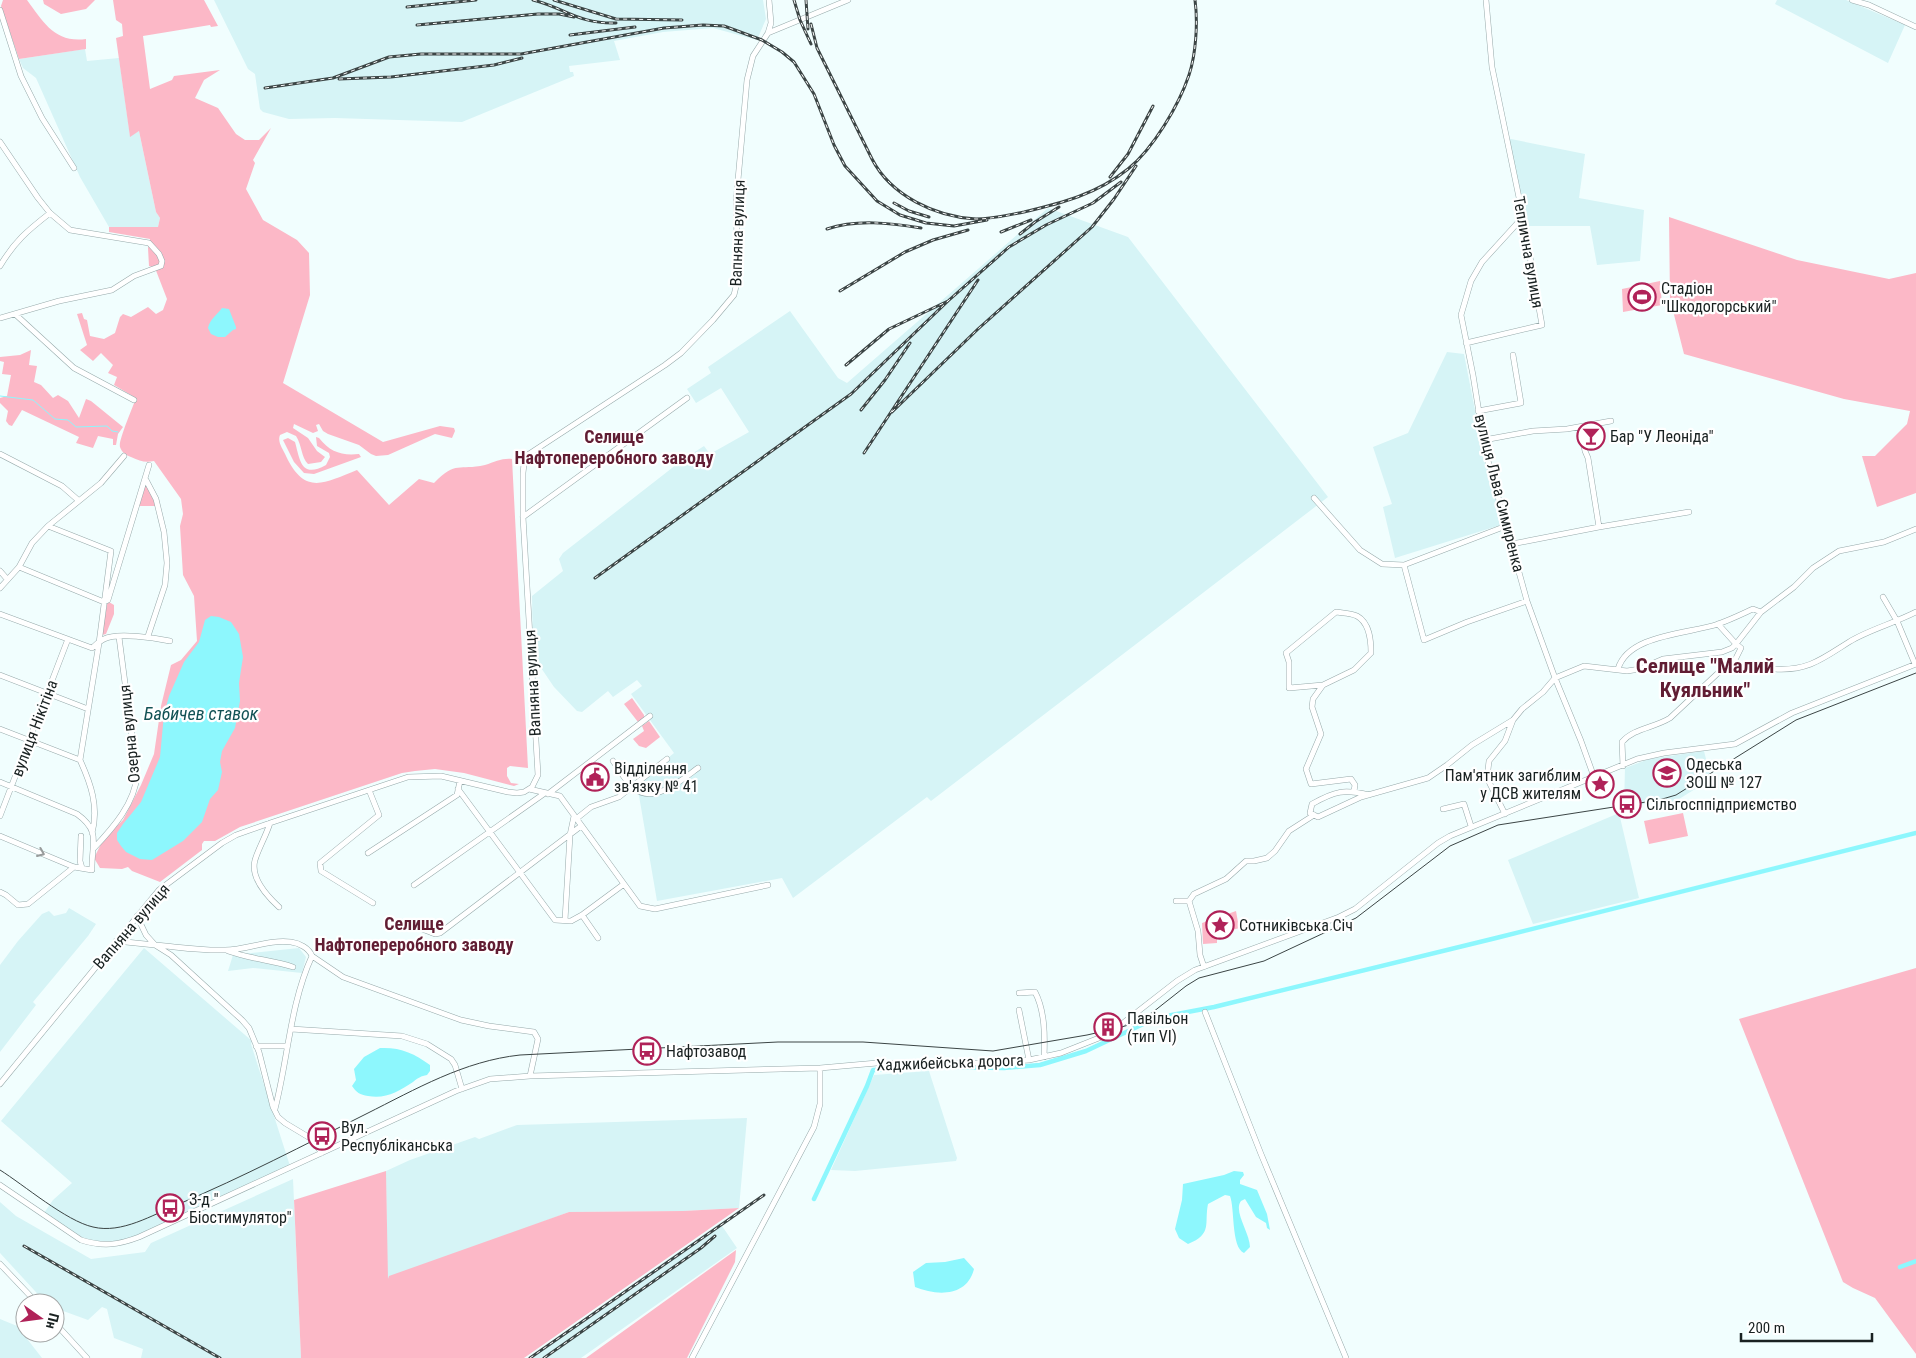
<svg xmlns="http://www.w3.org/2000/svg" width="1916" height="1358" font-family="'Roboto Condensed',sans-serif">
	<style>
		.built { fill: #d6f4f6 }
		.green { fill: #fcb8c7 }
		.water { fill: #8df7fd }
		.lines { fill: none; stroke-linecap: round; stroke-linejoin: round }
		.stream { stroke: #8df7fd; stroke-width: 1 }
		.canal { stroke: #8df7fd; stroke-width: 4.5 }
		.minor-casing { stroke: #96a9aa; stroke-width: 6 }
		.minor { stroke: #fff; stroke-width: 5 }
		.tram { stroke: #3c4545; stroke-width: 1 }
		.rail-casing { stroke: #3c4545; stroke-width: 3 }
		.rail { stroke: #fff; stroke-width: 1; stroke-dasharray: 4; stroke-linecap: butt }
		.oneway { stroke: #989b9b }
		.labels { text-anchor: middle; stroke-width: 4.5; stroke-linejoin: round; paint-order: stroke }
		.street-label { font-size: 16px; fill: #192121; stroke: #fff }
		.poi-label { font-size: 16px; fill: #192121; stroke: #fff; text-anchor: start }
		.neighbourhood-label { font-size: 18px; font-weight: bold; fill: #611d33; stroke: #fff }
		.water-label { font-size: 18px; font-style: italic; fill: #125255; stroke: #fff }
		.district-label { font-size: 21px; font-weight: bold; fill: #611d33; stroke: #fff }
	</style>
	<rect width="100%" height="100%" fill="#f1fefe"/>
	<path class="built" d="M214 0H763L766 19 757 40 713 28 663 32 614 41 620 60 569 66 570 72H573L574 76 462 122 335 118 289 119 263 112 260 109 255 74 248 69Z
		M1777 0H1846L1905 25 1888 63 1775 4Z
		M85 49 87 61 119 58 130 136 139 131 156 212 160 218 158 227H109L80 177 36 78 23 68 19 59Z
		M1506 138 1585 154 1579 198 1644 210 1640 261 1597 265 1590 226H1528Z
		M1048 208 1128 237 1328 497 931 801 927 797 793 898 782 878 657 901 637 784 674 753 631 694 642 686 637 680 613 697 608 691 582 712 577 711 554 687 533 656 532 596 563 571 559 559 563 553 681 461 704 446 710 454 749 432 721 388 696 403 687 389 711 373 708 367 790 311 838 378 847 383Z
		M1447 352 1464 354 1481 441 1504 524 1395 558 1383 507 1392 504 1373 447 1408 433Z
		M1704 751 1711 779 1676 801 1624 806 1625 768 1649 759Z
		M1619 813 1639 898 1533 924 1508 860Z
		M69 908 96 924 88 936 33 1002 36 1005 0 1052V965L18 941 42 914 49 911 54 916 66 913Z
		M144 948 252 1041 251 1044 290 1166 140 1236 124 1241H95L82 1237 44 1213 53 1200 72 1183 1 1121Z
		M299 948 306 957 302 973 253 968 228 971 233 955Z
		M929 1071 957 1158 956 1161 855 1171 831 1170 874 1075Z
		M747 1118 739 1208 683 1211 569 1212 387 1280 386 1171 410 1160 475 1137 479 1139 517 1125Z
		M293 1179 301 1358H141L143 1349 114 1338 107 1309 102 1307 88 1320 55 1308V1303H46L0 1253V1202L16 1216 91 1259 145 1252 151 1243Z
		M720 1223 737 1248 581 1358H528Z
		M0 1319 17 1326 42 1358H0Z"/>
	<path class="green" d="M3 0H27C44 23 55 43 86 39V49L19 59 1 6Z
		M43 0H95L86 9 61 14 44 4Z
		M113 0H204L218 26 211 27 210 25 143 36 150 89 172 80 174 76 220 70 204 80 195 98 218 108 236 134 245 140H259L271 128 253 160 255 163 246 189 263 220 297 240 309 253 310 295 283 383 383 442 440 426 454 428 455 431 452 438 435 434 388 455 376 456 371 454 359 445 328 434 323 431 319 424 316 425 318 431 313 433 294 424 293 428 308 438 317 451 325 457 321 462 308 464C301 457 302 445 296 436L287 432 280 435C277 442 283 449 286 456 305 496 324 483 357 470L389 505 419 479 434 483C457 460 458 471 485 465 495 462 502 458 512 459L528 768 510 766 507 768V776L511 783 519 784 514 786 464 773 435 769 415 771 402 773 240 827 215 841H204L202 844V850L160 882 132 871 128 867 122 869 100 868 94 858 103 840 123 820 141 785 154 754 161 706 171 665 181 660 197 641 194 596 183 575 180 526 183 514 181 499 154 461C145 463 140 461 131 457 126 455 122 453 120 447 118 441 133 407 136 398L114 385 117 377 108 373 113 365 101 353 93 361 80 350 87 345 77 314 82 313 84 319 87 320 90 336 104 339 115 333 120 317 123 314 131 317 148 307 156 314 163 310 167 299 155 268 149 266 148 248 150 239 109 232V227H158L160 218 156 212 139 131 130 137 116 38 123 36 122 24 116 20Z
		M1669 217 1797 260 1889 279 1916 273V493L1877 507 1862 456H1875L1907 424 1910 411 1844 399 1684 354 1670 299Z
		M1660 281 1662 305 1623 312 1622 289Z
		M31 350 29 365 37 366 34 382 41 385 53 398 58 395 68 401 79 418 86 399 91 401 123 427 118 434 116 445H113V439L98 436 93 448 76 443 79 437 22 410 12 426 9 425 6 421 8 411 0 403V398L7 396 11 375 2 374 4 362 0 361V357L20 355Z
		M316 437 319 438C330 452 342 456 359 454L361 457 314 474 304 473 294 462 283 440 288 438 295 442C300 460 301 479 326 465L330 457 329 453 317 446Z
		M146 483 155 500 156 506H138Z
		M109 602 114 605V614L106 634 102 635 107 604Z
		M632 698 644 715V718L638 722 624 704Z
		M649 721 660 737 646 748 639 746 633 739 644 731 642 726Z
		M1683 813 1688 836 1649 844 1644 821Z
		M1236 911 1239 928 1217 935V943L1203 944 1202 923Z
		M1916 968V1354L1875 1298 1853 1288 1843 1282 1739 1019Z
		M386 1171 388 1279 389 1276 569 1212 683 1211 739 1208 524 1358H301L294 1200Z
		M736 1250 735 1262 687 1358H586Z"/>
	<path class="water" d="M222 308 229 309 236 327V329L233 330 225 337H218L211 334 208 328C210 319 217 315 222 308Z
		M211 616 219 617 231 622 239 634 243 657 239 683 240 701 235 728 222 751 220 762 222 772 218 790 210 799 202 822 183 841 152 860 140 859 126 852 121 846 117 840V833L123 824 141 802 160 757 164 714 169 696 184 662 199 642 205 620Z
		M380 1048C400 1047 414 1053 430 1065V1071L427 1075C421 1076 418 1078 413 1082 398 1092 386 1099 368 1096 360 1095 356 1092 352 1086L356 1080 354 1069 364 1057Z
		M1234 1171 1243 1172 1244 1175 1240 1180V1184L1257 1190 1267 1214 1270 1230 1267 1228 1266 1223 1256 1217 1245 1199 1241 1201C1233 1211 1250 1233 1250 1247L1244 1253C1231 1247 1235 1209 1230 1196L1225 1195 1208 1204C1204 1223 1213 1234 1188 1244L1179 1238 1175 1229 1182 1200 1183 1184 1224 1175Z
		M964 1258 974 1269C967 1297 937 1296 915 1287L913 1272 926 1263 945 1262Z"/>
	<g class="lines">
		<path class="stream" d="M0 396 33 400 55 419 68 420 76 427 107 426 112 431 118 432"/>
		<path class="canal" d="M814 1199 867 1086 873 1070 945 1067 1004 1068 1040 1065 1086 1051 1156 1018 1214 1007 1496 938 1916 833
			M1900 1267 1916 1261"/>
		<g class="minor-casing">
			<path id="minor" d="M1852 0 1869 5 1916 27
				M0 10 21 76 42 118 74 168
				M768 33 848 0
				M0 142 38 198 50 213 70 230 149 243 159 254 162 261 161 266 134 276 112 290 59 301 0 318
				M1523 217 1482 262 1471 281 1461 315 1473 375 1485 450 1527 601 1555 678 1581 741 1594 777
				M0 266C15 241 27 231 50 213
				M15 314 74 368 134 400
				M1466 343 1542 325 1523 217 1492 67 1486 0
				M1478 411 1521 403 1513 355
				M1580 427 1585 451 1588 458 1599 527
				M1484 440 1533 431 1567 429 1611 421
				M0 454 62 486 78 500
				M146 480 156 499 164 532 167 563 165 585 148 636
				M1314 498 1360 550 1382 564 1404 565 1506 526
				M523 517 687 398
				M48 526 111 551 99 643 80 760C91 784 99 807 92 833
				M1512 544 1599 527 1689 512
				M1404 565 1424 640 1467 622 1527 601
				M19 567 104 602 108 600 149 465
				M0 571 7 579
				M0 588 19 567 32 543 48 526 101 483 124 456
				M1883 597 1897 621 1915 664
				M0 614 92 648C95 645 100 641 104 639 117 632 155 638 170 641
				M1618 669C1628 634 1689 634 1718 624 1730 620 1742 614 1753 609L1761 612 1794 587 1813 568 1839 551 1884 542 1916 529
				M1775 669C1808 671 1822 659 1849 642 1868 630 1895 623 1916 612
				M0 675 88 709
				M1323 685 1289 688V662L1286 653 1336 612C1342 613 1351 613 1357 616 1370 623 1371 641 1371 653L1354 670 1323 685 1313 699 1312 707 1321 734 1306 769 1311 784 1351 779 1355 785 1354 791
				M0 729 80 760
				M613 761C620 770 626 783 635 789 655 804 683 779 698 768
				M1623 766 1622 742C1634 728 1654 728 1670 718L1717 674 1735 660 1741 648 1736 644 1761 612
				M0 782 77 814C102 832 91 844 92 870L74 867 0 836
				M458 789 555 920 571 921 582 915 624 884
				M529 789 560 796 640 906 655 909 768 885
				M369 790 379 815 320 863 321 871 373 903
				M548 794 650 716
				M1369 795C1344 789 1335 791 1312 804L1310 813 1318 817 1361 797 1428 778 1447 765 1472 745 1513 720
				M1443 809 1464 804 1471 826
				M1505 814 1487 778 1489 761 1505 741 1513 720 1522 709 1543 692 1555 678 1584 666 1627 671 1640 669 1663 659 1722 652 1732 648 1736 644 1718 624
				M0 816 68 639
				M576 819 591 807 619 797 667 759
				M270 823C266 836 259 847 255 860 250 878 267 896 279 907
				M81 836 80 861 82 868
				M94 848C113 828 135 803 137 775L119 637
				M368 853 457 795 460 781
				M414 885 545 793
				M0 892 6 895 18 905 28 904 74 867
				M1176 901H1189
				M582 915 598 938
				M137 916 146 935 155 945C178 947 202 951 225 950 247 950 269 939 291 942 299 943 309 948 312 956L343 977 461 1020 489 1026 534 1032 538 1039 530 1076
				M565 920 570 835 574 816
				M414 926 435 934 440 933 581 826
				M116 941 155 945 171 955 242 1020 249 1028 259 1052 273 1107 278 1117 285 1123 310 1138 322 1153
				M228 951C250 959 272 960 293 967
				M1204 967 1200 955 1198 931 1189 901 1194 894 1226 879 1246 861H1254L1267 858 1275 851 1289 831 1314 815
				M1019 993 1035 992C1045 1011 1045 1036 1044 1057
				M1019 1010 1029 1060
				M1205 1012 1261 1154 1346 1358
				M291 1029 402 1036 427 1044 451 1059 455 1065 462 1089
				M256 1046H287
				M0 1084 159 890 222 843 236 835 270 823 408 777 441 776 508 792 517 793 524 792 532 787 538 775 523 517V473L524 464 529 454 665 365 681 353 713 320 734 295 738 278 736 202 747 80 753 56 768 33 771 23 769 0
				M275 1109C288 1059 290 1004 312 956
				M0 1185 81 1240C103 1247 118 1245 139 1237L456 1091 490 1079 530 1076 820 1068 877 1063H990L1029 1060 1061 1053 1109 1034 1177 981 1195 970 1339 917 1355 909 1438 843 1450 836 1637 759 1664 753 1735 744 1792 713 1916 664
				M0 1264 37 1303
				M55 1323 87 1358
				M692 1358 814 1127 820 1104V1068"/>
		</g>
		<use href="#minor" class="minor"/>
		<path class="tram" d="M0 1170C24 1185 66 1221 93 1227 122 1234 152 1215 179 1204 243 1177 304 1145 366 1114 416 1089 464 1061 520 1055L778 1042H863L993 1051 1087 1035 1118 1028 1132 1024 1153 1012 1186 986 1199 978 1264 961 1356 918 1450 846 1498 825 1659 800 1676 795 1796 720 1916 673"/>
		<g class="rail-casing">
			<path id="rail" d="M533 0C565 8 578 24 616 23
				M554 0 616 19 682 20
				M794 0 800 20 811 44
				M806 0 808 29
				M407 7 476 0
				M811 24 817 48 872 159C891 196 936 217 976 219 992 219 1008 215 1024 212 1062 203 1097 194 1128 169 1153 149 1179 105 1189 75 1196 54 1198 22 1195 0
				M417 25 538 14H559L574 17
				M570 35 635 27
				M339 79 391 77 494 65 522 58
				M265 88 333 78 389 57 421 54H521L664 28 703 25 724 26 762 40 782 52 794 62 814 94 834 145 845 166 877 201 900 215 926 223 954 226 987 220
				M1110 177 1128 154 1153 106
				M894 203 909 211 929 217
				M827 229C857 219 890 223 921 228
				M1001 232 1031 220
				M1020 234 1035 222 1059 207
				M840 291 905 252 933 240 968 230
				M846 365 889 329 948 301 1009 247 1046 225 1093 203 1121 182
				M861 410 885 380 910 343
				M892 412 978 329 1092 227 1114 199 1136 166
				M864 453 978 280
				M595 578 851 394 948 301
				M24 1246 220 1358
				M530 1358 764 1195
				M544 1358 701 1248 715 1236"/>
		</g>
		<use href="#rail" class="rail"/>
	</g>
	<defs><path id="oneway-chevron" d="M-2-3.5L2.5 0L-2 3.5" fill="none" stroke-width="1.6" stroke-linecap="round" stroke-linejoin="round" transform="scale(1.25)"/></defs>
	<use class="oneway" href="#oneway-chevron" transform="translate(41 853) rotate(23)"/>
	<defs>
		<g id="stadium-ring" transform="scale(1.4375)"><circle r="9.5" fill="#fff" stroke="#b02258" stroke-width="1.5"/><path d="M0-5a6.5 5 0 1 0 0 10a6.5 5 0 1 0 0-10ZM-3.5-1.8h7v3.6h-7Z" fill="#b02258"/></g>
		<g id="bar-ring" transform="scale(1.4375)"><circle r="9.5" fill="#fff" stroke="#b02258" stroke-width="1.5"/><path d="M-6-5H6L.8 .8V4.5H3.5V6h-7V4.5H-.8V.8Z" fill="#b02258"/></g>
		<g id="school-ring" transform="scale(1.4375)"><circle r="9.5" fill="#fff" stroke="#b02258" stroke-width="1.5"/><path d="M0-5L7-2L0 1L-7-2ZM-4 1L0 2.5L4 1V4Q0 6-4 4Z" fill="#b02258"/></g>
		<g id="civic-ring" transform="scale(1.4375)"><circle r="9.5" fill="#fff" stroke="#b02258" stroke-width="1.5"/><path d="M-.6-6.5H3V-4.5H.6V-3L4-1V1h2V6H-6V1h2V-1L-.6-3ZM-1.2 2.5V6h2.4V2.5Z" fill="#b02258"/></g>
		<g id="sight-ring" transform="scale(1.4375)"><circle r="9.5" fill="#fff" stroke="#b02258" stroke-width="1.5"/><path d="M0-6L1.8-2.2L6-1.7L2.9 1.2L3.7 5.4L0 3.3L-3.7 5.4L-2.9 1.2L-6-1.7L-1.8-2.2Z" fill="#b02258"/></g>
		<g id="bus-ring" transform="scale(1.4375)"><circle r="9.5" fill="#fff" stroke="#b02258" stroke-width="1.5"/><path d="M-5-6H5V4H4V6H2V4H-2V6H-4V4H-5ZM-3.5-4V0h7V-4ZM-3.5 1.2v1.5H-2V1.2ZM2 1.2v1.5H3.5V1.2Z" fill="#b02258"/></g>
		<g id="building-ring" transform="scale(1.4375)"><circle r="9.5" fill="#fff" stroke="#b02258" stroke-width="1.5"/><path d="M-4-6H4V6H1V3H-1V6H-4ZM-2.5-4.3h1.7v1.8h-1.7ZM.8-4.3h1.7v1.8H.8ZM-2.5-1h1.7V.8h-1.7ZM.8-1h1.7V.8H.8Z" fill="#b02258"/></g>
	</defs>
	<g fill-rule="evenodd">
		<use href="#stadium-ring" x="1642" y="297"/>
		<use href="#bar-ring" x="1591" y="436"/>
		<use href="#school-ring" x="1667" y="773"/>
		<use href="#civic-ring" x="595" y="777"/>
		<use href="#sight-ring" x="1600" y="784"/>
		<use href="#bus-ring" x="1627" y="804"/>
		<use href="#sight-ring" x="1220" y="925"/>
		<use href="#building-ring" x="1108" y="1027"/>
		<use href="#bus-ring" x="647" y="1051"/>
		<use href="#bus-ring" x="322" y="1136"/>
		<use href="#bus-ring" x="170" y="1208"/>
	</g>
	<g class="labels">
		<g class="street-label">
			<text transform="translate(737 233) rotate(-88)" y="6">Вапняна вулиця</text>
			<text transform="translate(1529 252) rotate(80)" y="6">Теплична вулиця</text>
			<text transform="translate(1500 493) rotate(76)" y="6">вулиця Льва Симиренка</text>
			<text transform="translate(532 683) rotate(-93)" y="6">Вапняна вулиця</text>
			<text transform="translate(34 728) rotate(-69)" y="6">вулиця Нікітіна</text>
			<text transform="translate(129 734) rotate(-96)" y="6">Озерна вулиця</text>
			<text transform="translate(131 926) rotate(-49)" y="6">Вапняна вулиця</text>
			<text transform="translate(950 1062) rotate(-2)" y="6">Хаджибейська дорога</text>
		</g>
		<g class="poi-label">
			<text x="1661" y="294">Стадіон<tspan x="1661" dy="18">"Шкодогорський"</tspan></text>
			<text x="1610" y="442">Бар "У Леоніда"</text>
			<text x="1686" y="770">Одеська<tspan x="1686" dy="18">ЗОШ № 127</tspan></text>
			<text x="614" y="774">Відділення<tspan x="614" dy="18">зв'язку № 41</tspan></text>
			<text x="1581" y="781" text-anchor="end">Пам'ятник загиблим<tspan x="1581" dy="18">у ДСВ жителям</tspan></text>
			<text x="1646" y="810">Сільгосппідприємство</text>
			<text x="1239" y="931">Сотниківська Січ</text>
			<text x="1127" y="1024">Павільон<tspan x="1127" dy="18">(тип VI)</tspan></text>
			<text x="666" y="1057">Нафтозавод</text>
			<text x="341" y="1133">Вул.<tspan x="341" dy="18">Республіканська</tspan></text>
			<text x="189" y="1205">З-д "<tspan x="189" dy="18">Біостимулятор"</tspan></text>
		</g>
		<g class="neighbourhood-label">
			<text x="614" y="443">Селище<tspan x="614" dy="21">Нафтопереробного заводу</tspan></text>
			<text x="414" y="930">Селище<tspan x="414" dy="21">Нафтопереробного заводу</tspan></text>
		</g>
		<g class="water-label">
			<text x="201" y="720">Бабичев ставок</text>
		</g>
		<g class="district-label">
			<text x="1705" y="673">Селище "Малий<tspan x="1705" dy="24">Куяльник"</tspan></text>
		</g>
	</g>
	<g transform="translate(40 1318) rotate(104)"><circle r="24" fill="#ffffff" stroke="#a3a6a6"/>
	<path d="M0-4L9 19L0 12L-9 19Z" fill="#b02258"/>
	<text y="-8" font-size="14" font-weight="bold" text-anchor="middle" fill="#192121">Пн</text>
	</g>
	<path d="M1741 1333v8h131v-8" fill="none" stroke="#192121" stroke-width="2.5"/>
	<text x="1748" y="1333" font-size="15" fill="#192121" stroke="#ffffff" stroke-width="4" paint-order="stroke">200 m</text>
</svg>
